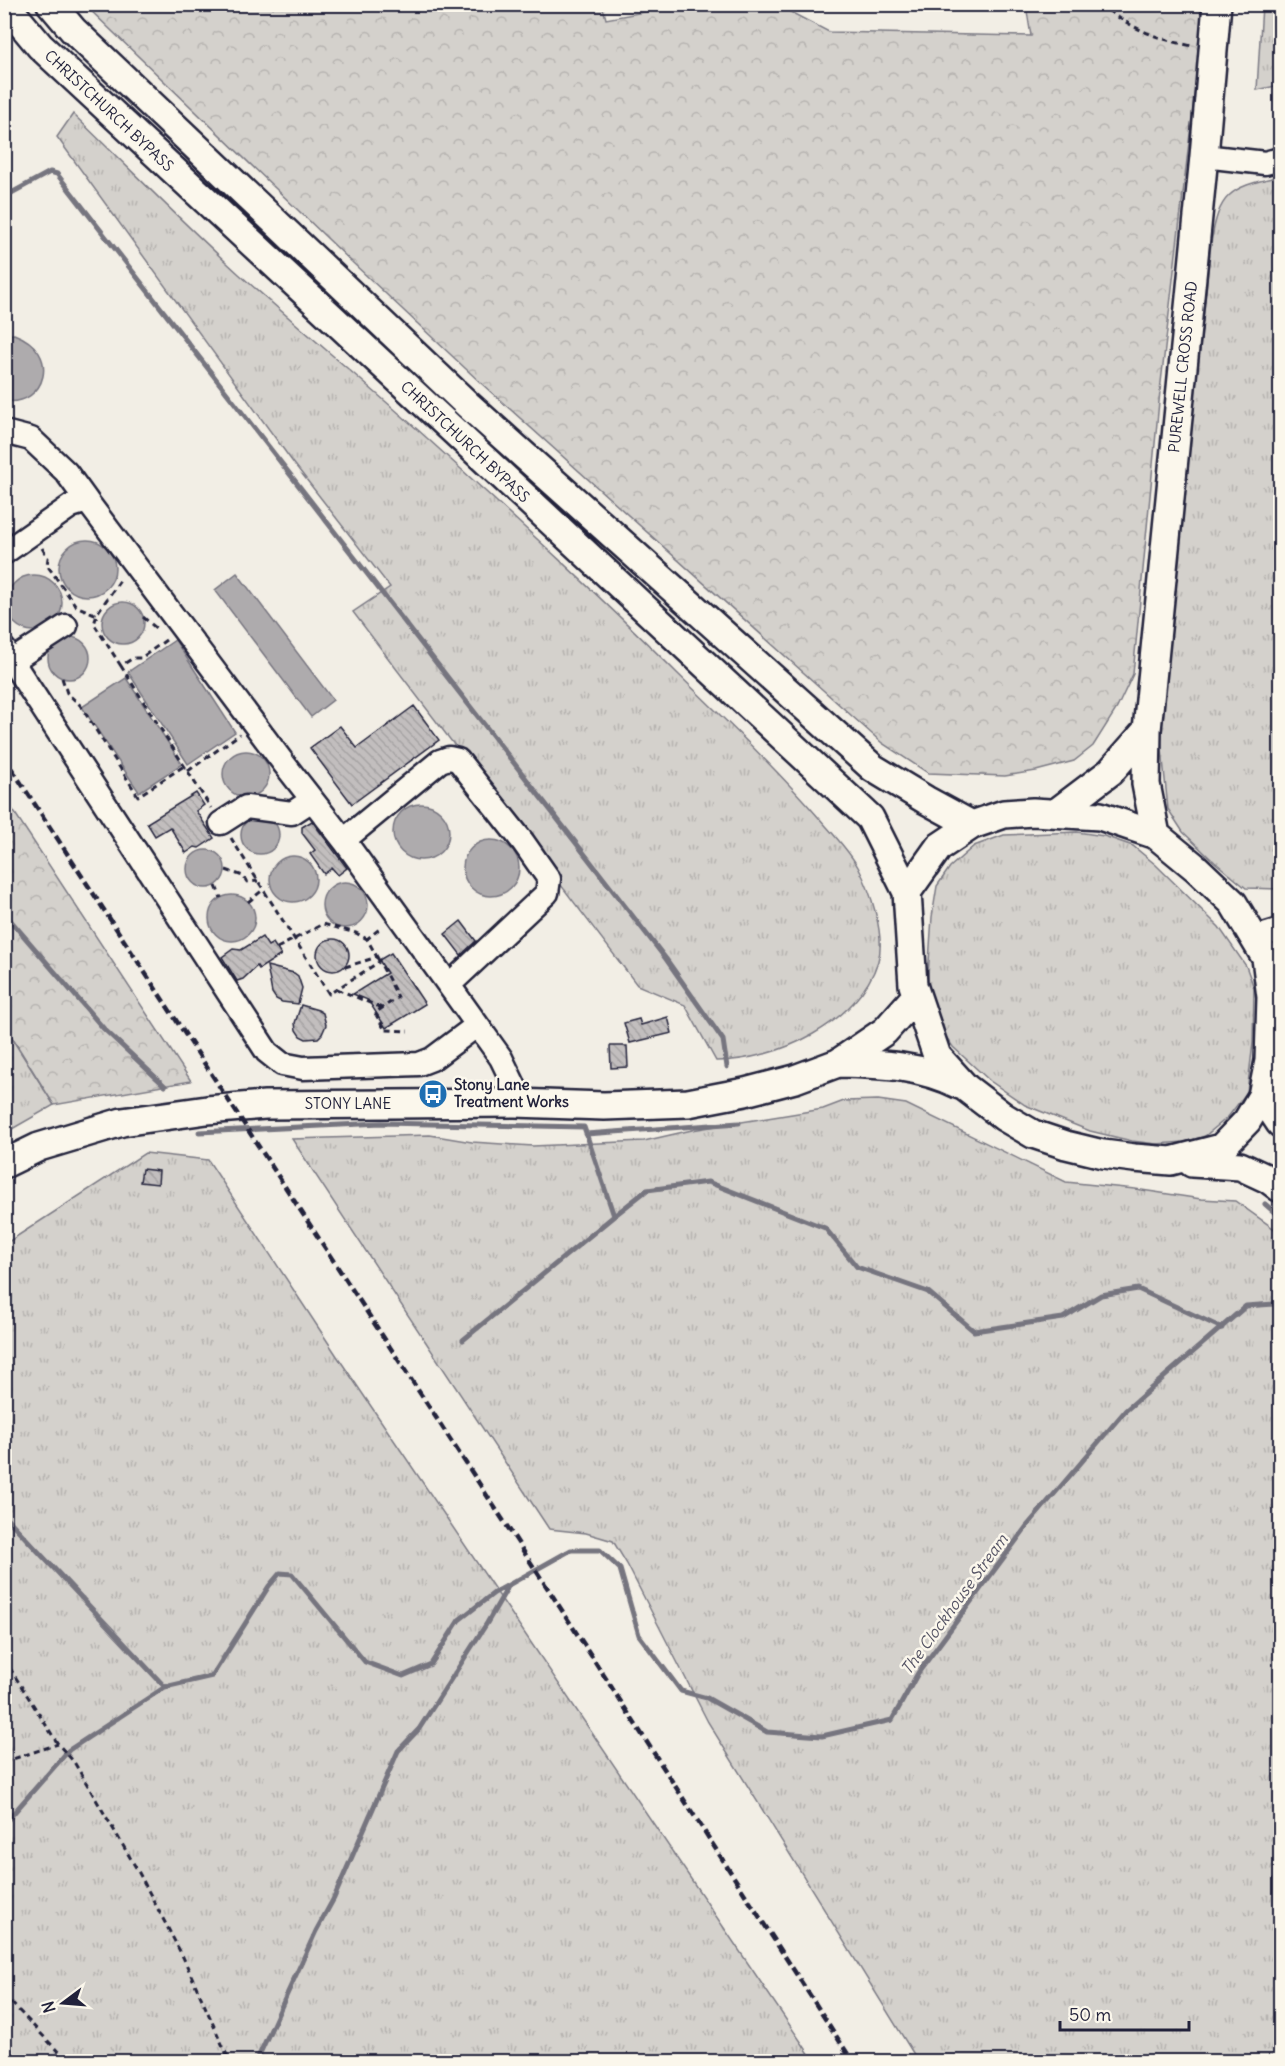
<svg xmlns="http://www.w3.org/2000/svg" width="1285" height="2066" font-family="Delius,sans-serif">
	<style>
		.grass { fill: url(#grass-tufts); stroke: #7b7a84; stroke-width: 1.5 }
		.forest { fill: url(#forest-crowns); stroke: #7b7a84; stroke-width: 1.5 }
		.water { fill: #aeabad; stroke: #76747f; stroke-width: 1.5 }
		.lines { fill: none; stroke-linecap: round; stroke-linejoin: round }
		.stream { stroke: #76747f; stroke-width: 5 }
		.building { fill: url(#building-back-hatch); stroke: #22223b; stroke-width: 1.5 }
		.minor-casing { stroke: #22223b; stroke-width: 27 }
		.major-casing { stroke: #22223b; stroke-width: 32 }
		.path { stroke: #22223b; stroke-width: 3; stroke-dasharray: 6 4.5; stroke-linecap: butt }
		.minor { stroke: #fbf7ec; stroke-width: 22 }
		.major { stroke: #fbf7ec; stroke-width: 27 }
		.rail { stroke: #22223b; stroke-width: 4.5; stroke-dasharray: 9 4.5; stroke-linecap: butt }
		.labels { text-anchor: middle; stroke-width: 5; stroke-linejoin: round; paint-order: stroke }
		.street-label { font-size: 15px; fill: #22223b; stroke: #fbf7ec }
		.poi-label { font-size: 15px; font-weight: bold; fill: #22223b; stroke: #fbf7ec; text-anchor: start }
		.water-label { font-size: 16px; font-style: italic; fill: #535263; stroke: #fbf7ec }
	</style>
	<defs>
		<pattern id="grass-tufts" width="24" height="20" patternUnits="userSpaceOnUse" patternTransform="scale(1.5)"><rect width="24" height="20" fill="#d4d1cc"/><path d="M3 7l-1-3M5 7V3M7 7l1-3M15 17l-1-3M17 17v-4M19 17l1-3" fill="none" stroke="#b6b3b0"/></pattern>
		<pattern id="forest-crowns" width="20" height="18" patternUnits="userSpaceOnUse" patternTransform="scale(1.5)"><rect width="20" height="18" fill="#d4d1cc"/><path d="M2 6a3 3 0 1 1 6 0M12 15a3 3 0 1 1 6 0" fill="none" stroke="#b6b3b0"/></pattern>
		<pattern id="building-back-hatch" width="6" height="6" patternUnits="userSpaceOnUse" patternTransform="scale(1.5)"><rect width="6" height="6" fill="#c2bebe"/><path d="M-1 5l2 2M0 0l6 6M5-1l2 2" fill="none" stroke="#a6a3a4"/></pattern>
	</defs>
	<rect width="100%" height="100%" fill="#f2eee5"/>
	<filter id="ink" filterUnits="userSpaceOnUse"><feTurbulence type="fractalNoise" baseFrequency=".0167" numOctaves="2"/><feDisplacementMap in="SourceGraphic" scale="12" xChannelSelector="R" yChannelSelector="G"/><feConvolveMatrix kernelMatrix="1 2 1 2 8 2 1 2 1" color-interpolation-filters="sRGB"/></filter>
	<g filter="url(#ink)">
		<path class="grass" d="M1262 5H1280V85L1257 90Z
			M73 114C128 167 182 222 239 274 305 333 373 389 438 448 519 522 600 596 677 673 725 720 775 767 819 818 832 833 848 849 858 867 870 889 886 936 878 961 859 1023 777 1061 716 1061L685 1005 637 985 353 612 390 587 292 461 57 137Z
			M1276 177 1280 178V889L1246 888 1211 859 1183 832 1168 809 1160 730 1211 243C1219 194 1229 188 1276 177Z
			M1077 832 1104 836 1133 846 1156 865 1219 927 1246 966 1254 988 1253 1043 1247 1092 1228 1117 1205 1136 1185 1142 1156 1144 1132 1141 1090 1131 1025 1105 990 1081 953 1047 933 1018 927 991 932 917 937 886 950 867 974 846 1004 835Z
			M4 1026 54 1105 5 1133H4Z
			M878 1100 906 1104 1066 1182 1135 1189 1201 1199 1235 1201 1280 1233V2061H918L708 1722 627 1564 613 1541 586 1533 549 1529 292 1139 430 1135 472 1142 533 1146 644 1141 692 1130 823 1109 844 1101Z
			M145 1153 208 1160 337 1356 814 2061 5 2062V1244Z"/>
		<path class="forest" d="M602 4 606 19 682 5H777L829 32 1031 36 1026 5H1205L1160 391 1133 674 1117 708 1093 746 1074 761 1036 771 1005 776 928 773 882 743 482 384 354 264 85 5Z
			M4 798H5L191 1081 54 1105 5 1026Z"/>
		<path class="water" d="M14 334C63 352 45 407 5 401V335Z
			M59 568a28 28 0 1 1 56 0a28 28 0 1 1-56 0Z
			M237 573 333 700 311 717 215 590Z
			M6 603a28 28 0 1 1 56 0a28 28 0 1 1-56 0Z
			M102 623a21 21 0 1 1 42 0a21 21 0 1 1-42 0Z
			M48 658a21 21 0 1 1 42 0a21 21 0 1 1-42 0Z
			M175 640 235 732 188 764 128 672Z
			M126 678 182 764 139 792 82 707Z
			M223 774a23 23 0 1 1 46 0a23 23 0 1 1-46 0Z
			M393 832a28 28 0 1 1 56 0a28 28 0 1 1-56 0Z
			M241 835a19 19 0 1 1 38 0a19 19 0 1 1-38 0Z
			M463 868a28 28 0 1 1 56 0a28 28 0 1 1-56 0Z
			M187 869a19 19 0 1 1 38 0a19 19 0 1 1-38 0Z
			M270 879a23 23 0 1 1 46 0a23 23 0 1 1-46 0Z
			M322 905a23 23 0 1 1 46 0a23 23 0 1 1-46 0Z
			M209 918a23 23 0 1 1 46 0a23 23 0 1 1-46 0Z"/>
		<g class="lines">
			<path class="stream" d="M4 197 50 172 57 174 666 959 723 1040 727 1067
				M4 913 104 1029 165 1086
				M199 1132 381 1123 584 1127 614 1216 647 1190 708 1182 825 1228 857 1267 928 1292 974 1331 1063 1318 1101 1295 1138 1289 1222 1328
				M586 1134 739 1123
				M1265 1204 1280 1217
				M463 1340 614 1216
				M4 1515 165 1687
				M4 1824 69 1750 165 1687 212 1676 269 1586 280 1573 292 1574 365 1662 403 1676 431 1664 459 1620 494 1593 571 1550H600L620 1569 639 1635 681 1691 707 1698 767 1732 822 1736 892 1720 918 1673 1027 1526 1125 1411 1246 1306 1274 1304 1280 1308
				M256 2062 316 1931 334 1898 398 1751 419 1729 487 1623 509 1585"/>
		</g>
		<path class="building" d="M414 706 439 740 352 804 310 748 340 726 357 748Z
			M196 793 204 805 196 811 214 838 199 848 195 847 186 853 170 827 155 836 147 823Z
			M312 821 347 868 338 875 332 868 324 874 310 854 315 850 302 833V827Z
			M461 921 476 941 461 955 445 934Z
			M262 937 268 946 273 943 281 955 259 969 257 966 243 979 237 981 222 957 233 949 241 950Z
			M317 955a16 16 0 1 1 32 0a16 16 0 1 1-32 0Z
			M391 953 425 1004 386 1028 368 1000 353 994 387 973 379 960Z
			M267 966 294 973 298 976 302 988 298 1004 282 1002 276 999 272 993Z
			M301 1005 318 1010 323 1013 326 1025 322 1034 318 1038 306 1039 300 1036 296 1030 295 1023Z
			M668 1017 672 1033 630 1043 624 1023 639 1019 641 1025Z
			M610 1046H627L628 1067 611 1068Z
			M142 1169 159 1171 158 1184 140 1182Z"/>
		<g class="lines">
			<g class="minor-casing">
				<path id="minor" d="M1204 156 1265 163 1280 159
					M4 432 31 439 66 472 87 501
					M4 553 71 506 87 501 285 765 346 843 453 991 501 1058 514 1085 515 1103
					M4 649 267 1052 282 1064 303 1068 419 1064 432 1059 476 1026
					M12 661 66 626
					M221 823 246 807 292 813 312 800
					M344 840 440 761 449 758 458 760 523 842 549 879 547 893 449 985
					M1254 938 1280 930"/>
			</g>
			<g class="major-casing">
				<path id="major" d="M5 4 40 46 870 818 907 892 913 985 937 1056 966 1088 1004 1117 1033 1134 1066 1145 1103 1154 1134 1158 1171 1161 1221 1148 1247 1121 1262 1096 1269 1061 1271 997 1266 958 1233 903 1196 868 1156 835 1100 816 1033 812 1004 814 972 825 939 847 907 892
					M51 4 73 30 468 405 873 768 926 800 972 825
					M1057 812 1110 772 1147 730
					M1156 835 1146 784 1147 730 1204 156 1217 4
					M838 1063C883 1064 919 1065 960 1085
					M1262 1096 1280 1123
					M1192 1163 1240 1166 1268 1179 1280 1188
					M4 1164 39 1147 122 1122 207 1110 265 1105 515 1103 604 1106 688 1103 745 1092 795 1079 838 1063 885 1031 916 996"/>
			</g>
			<path class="path" d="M1100 4C1132 29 1154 38 1192 46
				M42 548 48 558 47 565 76 606 97 615
				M143 617 157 629
				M166 640 141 658H133L121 666 211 808
				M121 666 94 624 98 612 121 579
				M62 678 67 693 80 705 138 796 184 766
				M188 771 240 734
				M231 838 329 994 379 962
				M226 870 243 876 247 882 258 881
				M216 886 221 898
				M248 902 264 889
				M277 948 323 924 356 933 367 939
				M377 957 398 997 375 1013 385 1030 408 1031
				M345 967 377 957 367 939 382 927
				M337 989 382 1008
				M4 1659 58 1744 74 1762 138 1871 183 1957 230 2062
				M4 1762 58 1744
				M4 1995 68 2062"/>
			<use href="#minor" class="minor"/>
			<use href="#major" class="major"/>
			<path class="rail" d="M4 757 554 1598 853 2062"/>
		</g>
	</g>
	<defs>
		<g id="bus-disc" transform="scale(1.5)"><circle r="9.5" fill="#1f6fb2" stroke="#fbf7ec"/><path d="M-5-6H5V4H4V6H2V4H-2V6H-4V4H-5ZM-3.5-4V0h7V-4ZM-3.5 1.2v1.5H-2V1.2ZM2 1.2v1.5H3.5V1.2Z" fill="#fff"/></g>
	</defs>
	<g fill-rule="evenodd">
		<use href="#bus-disc" x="433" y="1094"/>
	</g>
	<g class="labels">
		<g class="street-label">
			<text transform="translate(109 111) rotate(43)" y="5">CHRISTCHURCH BYPASS</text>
			<text transform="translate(1183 367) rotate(-84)" y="5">PUREWELL CROSS ROAD</text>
			<text transform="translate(465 442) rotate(43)" y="5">CHRISTCHURCH BYPASS</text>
			<text x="348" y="1109">STONY LANE</text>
		</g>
		<g class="poi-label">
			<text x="454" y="1090">Stony Lane<tspan x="454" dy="17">Treatment Works</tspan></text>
		</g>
		<g class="water-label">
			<text transform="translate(954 1604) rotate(-54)" y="6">The Clockhouse Stream</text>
		</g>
	</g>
	<rect width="1285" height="2066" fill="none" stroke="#fbf7ec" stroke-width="24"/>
	<rect x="12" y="12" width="1261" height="2042" fill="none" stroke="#22223b" stroke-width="2" filter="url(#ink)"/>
	<g transform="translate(63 2003) rotate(254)" stroke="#fbf7ec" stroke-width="4.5" paint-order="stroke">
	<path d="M0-4.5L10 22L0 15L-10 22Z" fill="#22223b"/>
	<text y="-9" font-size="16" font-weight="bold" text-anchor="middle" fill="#22223b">N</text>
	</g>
	<path d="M1060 2021v9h129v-9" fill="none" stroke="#22223b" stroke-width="3"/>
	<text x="1069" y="2021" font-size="18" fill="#22223b" stroke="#fbf7ec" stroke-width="4.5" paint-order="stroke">50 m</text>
</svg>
